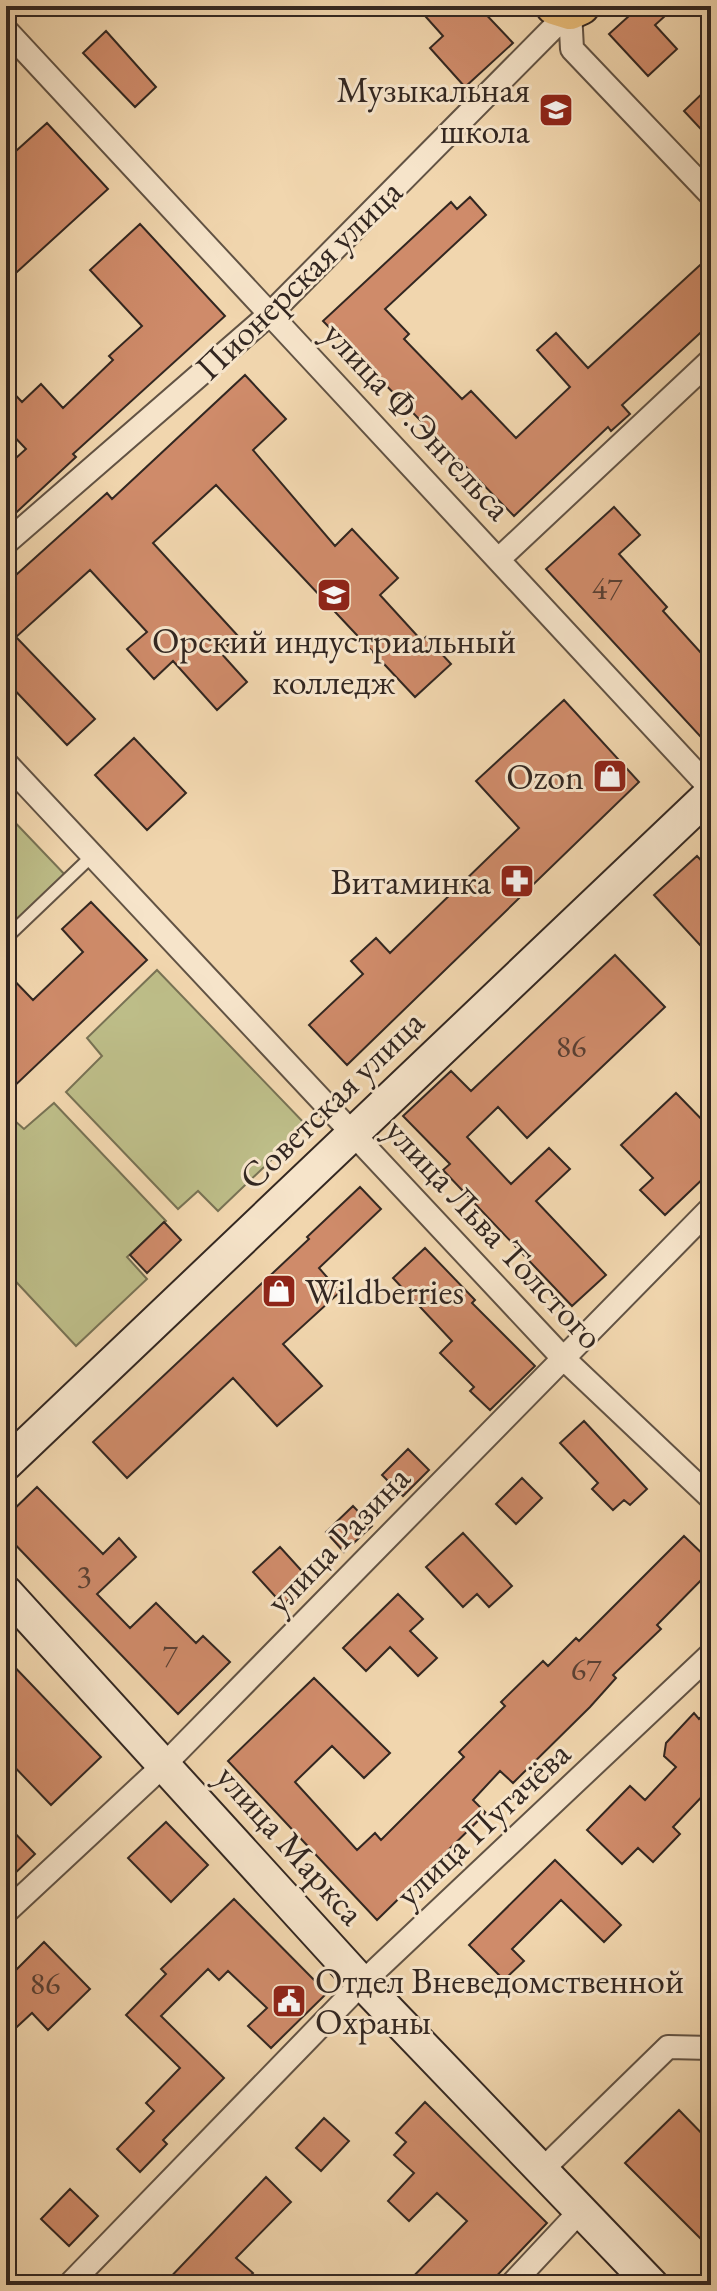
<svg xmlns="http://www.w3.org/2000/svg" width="717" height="2291" font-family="'EB Garamond',serif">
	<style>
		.green { fill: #bdbd88; stroke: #787254; stroke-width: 2 }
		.building { fill: #cf8b6a; stroke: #332721; stroke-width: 2 }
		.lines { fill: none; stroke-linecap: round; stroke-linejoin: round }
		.lane-casing { stroke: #625344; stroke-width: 15 }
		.street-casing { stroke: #625344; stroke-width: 26 }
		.secondary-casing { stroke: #332721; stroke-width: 36 }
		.primary-casing { stroke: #332721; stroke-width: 40 }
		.lane { stroke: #f6e4ca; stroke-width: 11 }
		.street { stroke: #f6e4ca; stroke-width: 22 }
		.secondary { stroke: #f6e4ca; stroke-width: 32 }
		.primary { stroke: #e8bb77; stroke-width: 36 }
		.labels { text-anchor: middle; stroke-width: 6; stroke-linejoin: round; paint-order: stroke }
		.number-label { font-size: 32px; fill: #5a4033 }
		.poi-label { font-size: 36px; fill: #332721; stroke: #f6e4ca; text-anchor: end }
		.street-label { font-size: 36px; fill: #332721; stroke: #f6e4ca }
	</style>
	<rect width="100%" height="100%" fill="#f1d6ae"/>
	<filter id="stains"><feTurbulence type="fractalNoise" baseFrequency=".0025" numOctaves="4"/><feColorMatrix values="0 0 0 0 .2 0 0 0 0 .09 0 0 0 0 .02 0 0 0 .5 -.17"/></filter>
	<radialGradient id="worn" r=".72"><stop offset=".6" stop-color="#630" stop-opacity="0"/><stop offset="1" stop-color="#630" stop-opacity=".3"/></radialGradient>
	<path class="green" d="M6 813 69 879 6 938Z
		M157 970 307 1126 218 1211 198 1191 178 1209 66 1092 102 1056 87 1038Z
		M54 1103 166 1221 127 1257 147 1279 76 1346 6 1271V1113L24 1129Z"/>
	<path class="building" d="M437 6H478L513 43 465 87 430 48 443 36 426 17Z
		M640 6H676L655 25 677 49 648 76 609 34Z
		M106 31 156 87 135 107 83 53Z
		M711 85V140L684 111Z
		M47 123 108 189 6 282V160Z
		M470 197 486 215 385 309 409 334 404 339 462 399 471 391 516 438 570 387 537 350 556 333 588 368 711 255V323L622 405 630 414 611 431 608 427 514 516 323 321 451 202 457 209Z
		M140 224 225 316 73 454 76 457 6 522V467L26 449 6 428V385L22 402 41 384 63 408 113 360 109 356 142 326 90 270Z
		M245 375 286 419 253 450 335 546 352 529 398 578 380 595 422 641 426 637 451 664 415 697 216 485 153 543 238 636 220 652 247 682 217 710 173 661 154 679 127 649 147 632 90 570 16 637 95 719 67 745 6 681V584L107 493 112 499Z
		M614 507 640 535 619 554 667 607 663 611 711 664V748L546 569Z
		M564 700 639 782 347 1065 309 1025 363 974 351 961 376 938 390 953 519 828 476 781Z
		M134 738 186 793 147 830 95 775Z
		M697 856 711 871V957L654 895Z
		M91 902 147 960 6 1094V972L33 1000 83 952 62 929Z
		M615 955 665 1007 527 1138 498 1107 467 1137 511 1184 549 1148 570 1169 536 1201 606 1275 572 1306 443 1170 450 1164 403 1116 451 1071 471 1091Z
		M676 1093 711 1129V1171L665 1215 640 1190 653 1178 621 1145Z
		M360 1187 381 1209 319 1268 340 1292 283 1344 322 1386 277 1426 233 1378 127 1478 93 1442 309 1239 307 1237Z
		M164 1222 181 1240 147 1273 130 1255Z
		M425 1248 475 1300 472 1303 535 1366 490 1410 470 1391 474 1387 440 1353 452 1341 393 1278Z
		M584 1421 647 1489 630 1505 624 1500 613 1510 592 1489 598 1483 560 1443Z
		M408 1449 429 1470 403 1496 382 1475Z
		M522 1478 542 1498 516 1524 496 1504Z
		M37 1487 103 1554 119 1538 136 1557 97 1594 130 1628 156 1603 196 1643 203 1636 230 1662 178 1714 6 1535V1517Z
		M353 1506 372 1526 344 1552 326 1532Z
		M463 1533 512 1586 489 1607 477 1594 463 1607 426 1567Z
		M684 1536 711 1562V1570L657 1625 661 1629 613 1675 616 1678 590 1707 513 1783 500 1771 473 1800 486 1813 377 1920 228 1761 314 1678 390 1753 364 1778 332 1746 295 1782 357 1850 375 1833 381 1840 464 1757 459 1752 505 1706 501 1702 543 1661 548 1666 576 1638 579 1641Z
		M280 1547 310 1580 283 1605 253 1572Z
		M398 1594 423 1619 410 1631 437 1658 418 1676 390 1647 366 1671 343 1648Z
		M6 1658 101 1757 51 1805 6 1758Z
		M711 1707V1787L673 1827 680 1834 653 1862 638 1848 622 1864 587 1830 630 1786 645 1800 676 1767 664 1756 666 1743 694 1713 699 1719Z
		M166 1822 208 1865 171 1902 128 1858Z
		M6 1824 35 1854 6 1882Z
		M555 1860 621 1925 604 1942 561 1900 512 1949 524 1961 504 1980 469 1945Z
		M234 1899 327 1993 271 2048 248 2026 267 2008 228 1971 219 1980 208 1969 161 2016 224 2078 163 2140 167 2144 140 2172 117 2149 154 2111 146 2103 180 2068 126 2015 166 1974 161 1969Z
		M44 1942 90 1989 48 2030 32 2013 6 2037V1980Z
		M425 2102 547 2223 488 2285H405L467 2221 437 2193 409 2221 388 2201 414 2173 394 2155 406 2142 396 2133Z
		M679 2110 711 2143V2249L625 2163Z
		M324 2118 349 2141 321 2171 296 2148Z
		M266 2177 291 2202 236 2258 253 2273 242 2285H163Z
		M70 2189 98 2216 69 2246 41 2219Z"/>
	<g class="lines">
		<g class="lane-casing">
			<path id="lane" d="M6 938 93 855"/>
		</g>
		<g class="street-casing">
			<path id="street" d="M570 11 572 49 711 195
				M6 30 711 789
				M6 543 271 313 570 11
				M500 558 711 360
				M6 763 562 1357 711 1498
				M6 1912 165 1764 711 1208
				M543 2169 668 2047 711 2048
				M69 2285 362 1983 711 1654
				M511 2285 582 2209"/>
		</g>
		<g class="secondary-casing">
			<path id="secondary" d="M6 1464 711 793
				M6 1592 362 1983 652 2285"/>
		</g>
		<g class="primary-casing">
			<path id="primary" d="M554 6 570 11 581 6"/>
		</g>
		<use href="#lane" class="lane"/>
		<use href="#street" class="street"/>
		<use href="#secondary" class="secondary"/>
		<use href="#primary" class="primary"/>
	</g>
	<defs>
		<g id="school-square" transform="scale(1.8)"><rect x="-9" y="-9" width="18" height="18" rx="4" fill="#8f2418" stroke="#f6e4ca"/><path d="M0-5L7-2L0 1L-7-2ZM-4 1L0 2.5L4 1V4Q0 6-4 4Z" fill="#fff"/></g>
		<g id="university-square" transform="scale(1.8)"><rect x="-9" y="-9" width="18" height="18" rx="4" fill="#8f2418" stroke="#f6e4ca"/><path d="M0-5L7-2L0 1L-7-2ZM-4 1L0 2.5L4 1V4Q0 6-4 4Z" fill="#fff"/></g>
		<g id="shop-square" transform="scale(1.8)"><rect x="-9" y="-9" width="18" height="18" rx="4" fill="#8f2418" stroke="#f6e4ca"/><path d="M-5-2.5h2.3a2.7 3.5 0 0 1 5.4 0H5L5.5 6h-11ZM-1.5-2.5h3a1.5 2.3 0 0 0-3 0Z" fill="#fff"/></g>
		<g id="pharmacy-square" transform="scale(1.8)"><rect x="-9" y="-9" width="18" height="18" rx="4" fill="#8f2418" stroke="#f6e4ca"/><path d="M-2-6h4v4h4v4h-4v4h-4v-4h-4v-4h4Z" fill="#fff"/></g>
		<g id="civic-square" transform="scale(1.8)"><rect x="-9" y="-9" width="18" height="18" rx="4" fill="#8f2418" stroke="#f6e4ca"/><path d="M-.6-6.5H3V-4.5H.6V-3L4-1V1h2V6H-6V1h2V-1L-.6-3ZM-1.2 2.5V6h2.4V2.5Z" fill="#fff"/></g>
	</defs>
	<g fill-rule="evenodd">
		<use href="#school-square" x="556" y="110"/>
		<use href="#university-square" x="334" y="595"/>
		<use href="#shop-square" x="610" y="776"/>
		<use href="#pharmacy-square" x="517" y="881"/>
		<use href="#shop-square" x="279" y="1291"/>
		<use href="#civic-square" x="289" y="2001"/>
	</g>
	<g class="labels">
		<g class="number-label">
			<text x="607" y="599">47</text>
			<text x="571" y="1057">86</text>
			<text x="84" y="1587">3</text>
			<text x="170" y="1666">7</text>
			<text x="586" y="1680">67</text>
			<text x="45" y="1994">86</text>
		</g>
		<g class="poi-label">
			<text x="530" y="102">Музыкальная<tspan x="530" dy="41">школа</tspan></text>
			<text x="334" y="653" text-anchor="middle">Орский индустриальный<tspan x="334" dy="41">колледж</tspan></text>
			<text x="584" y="789">Ozon</text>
			<text x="491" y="894">Витаминка</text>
			<text x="305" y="1304" text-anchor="start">Wildberries</text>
			<text x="315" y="1993" text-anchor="start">Отдел Вневедомственной<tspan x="315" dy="41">Охраны</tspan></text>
		</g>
		<g class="street-label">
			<text transform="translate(298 279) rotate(-44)" y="13">Пионерская улица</text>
			<text transform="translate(418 420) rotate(47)" y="13">улица Ф.Энгельса</text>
			<text transform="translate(331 1099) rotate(-44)" y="13">Советская улица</text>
			<text transform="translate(495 1233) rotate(47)" y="13">улица Льва Толстого</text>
			<text transform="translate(337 1539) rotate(-46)" y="13">улица Разина</text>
			<text transform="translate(482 1823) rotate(-43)" y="13">улица Пугачёва</text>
			<text transform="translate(291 1844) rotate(48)" y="13">улица Маркса</text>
		</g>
	</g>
	<rect width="717" height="2291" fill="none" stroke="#f1d6ae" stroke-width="32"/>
	<rect x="8" y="8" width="701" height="2275" fill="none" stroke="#332721" stroke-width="4"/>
	<rect x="16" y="16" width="685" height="2259" fill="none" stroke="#332721" stroke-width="2"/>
	<rect width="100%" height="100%" filter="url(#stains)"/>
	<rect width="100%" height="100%" fill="url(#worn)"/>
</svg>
